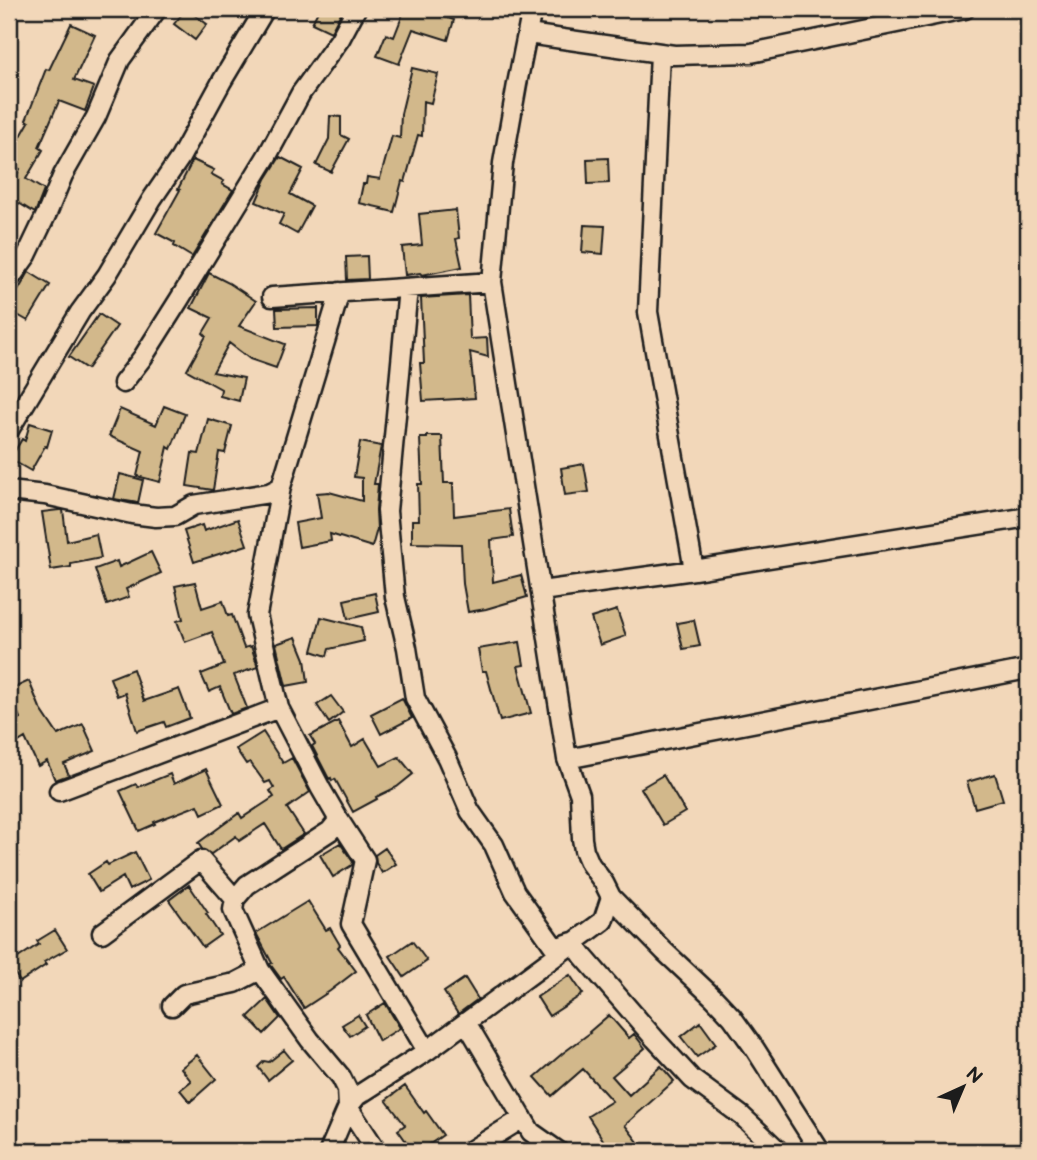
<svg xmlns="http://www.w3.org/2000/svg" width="1037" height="1160" font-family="'Balsamiq Sans',sans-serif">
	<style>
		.building { fill: #d2b88b; stroke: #1c1c1c; stroke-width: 2 }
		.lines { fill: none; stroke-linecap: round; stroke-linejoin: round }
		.minor-casing { stroke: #1c1c1c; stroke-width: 23 }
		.minor { stroke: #f2d7b9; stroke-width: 18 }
	</style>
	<rect width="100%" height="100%" fill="#f2d7b9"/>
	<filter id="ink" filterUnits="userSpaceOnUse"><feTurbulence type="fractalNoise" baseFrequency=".0143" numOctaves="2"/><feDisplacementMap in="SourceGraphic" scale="14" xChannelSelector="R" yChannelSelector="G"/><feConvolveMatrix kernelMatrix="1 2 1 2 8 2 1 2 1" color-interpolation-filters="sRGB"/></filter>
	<g filter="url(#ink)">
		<path class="building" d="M186 9 207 24 195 40 174 24Z
			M319 9H343L331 32 312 23Z
			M405 9H421L454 20 448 40 413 29 399 64 377 56 386 34 394 37Z
			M71 24 95 35 74 80 94 87 85 111 59 101 39 147 43 150 26 179 44 190 35 213 9 197V187L20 169 9 162V157L29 122 26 120 46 69 49 70Z
			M412 68 438 74 431 103 423 101 422 136 418 135 405 182 402 181 394 212 381 209 382 208 359 203 363 184H366L367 177 380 179 392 136 400 138 401 114Z
			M330 116 341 117V135L349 139 331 172 316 165 329 139Z
			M280 157 303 169 290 194 312 206 297 234 279 224 284 214 256 202 266 179Z
			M608 158 609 183 588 184 587 159Z
			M193 160 214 170 211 174 224 181 222 184 233 190 192 257 174 246 175 243 156 233 180 190 178 189Z
			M456 210 459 238 456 239 462 267 422 275 420 273 405 275 402 247 422 245 419 214Z
			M584 225 605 226 603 254 582 252Z
			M367 256 368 279 347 280 346 257Z
			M29 272 50 285 28 321 9 310V306Z
			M209 273 229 283 256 301 239 326 285 344 276 368 250 359 229 343 213 372 244 378 239 401 220 396 221 389 187 370 206 336 203 333 212 318 191 308Z
			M468 295 470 339 487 338 488 357 470 352 475 398 423 401 420 363H424L421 298Z
			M318 308V326L277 327 276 309Z
			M99 314 117 326 87 369 69 357Z
			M164 406 185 414 171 449 168 447 160 482 137 476 143 451 109 436 120 409 156 425Z
			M208 419 232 426 225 453 219 452 213 490 187 486 192 453 199 454Z
			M30 423 52 430 47 447 45 446 31 471 10 459 22 439 25 441Z
			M427 436H442L444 483H453L454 516 509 509 513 537 491 540 493 582 521 575 527 597 486 609 468 612 463 584 461 544 412 543V520H419L418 484H422L420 438H427Z
			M360 442 381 446 374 484H378L376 510 377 529 372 547 330 534 331 541 299 547 295 523 321 518 317 493 329 492 362 501V478L354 477Z
			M584 464 589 492 565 495 561 468Z
			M120 474 143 480 138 503 114 499Z
			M59 510H63L67 541 96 534 101 558 71 564V567L51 570 42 512Z
			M238 519 247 545 194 562 184 531 202 525 204 531Z
			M151 552 161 573 126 589 129 597 107 605 95 569 117 561 119 567Z
			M195 582 202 608 223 601 228 616 232 615 244 648 251 646 258 667 234 675 247 708 231 714 220 687 209 692 201 674 224 665 212 632 185 642 177 621 183 619 175 586Z
			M375 593 379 612 348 619 344 600Z
			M617 610 626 636 600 645 591 618Z
			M321 617 361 627 364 641 329 649 327 656 312 651Z
			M694 620 700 646 683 649 677 623Z
			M296 637 305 659 308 682 286 686 276 644Z
			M520 642 524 665 518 666 531 713 500 721 486 671H482L478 649Z
			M133 669 144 701 179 689 190 718 166 727 164 722 137 731 125 693 117 696 110 678Z
			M29 681 40 708 58 735 83 724 95 751 64 764 69 775 55 780 47 761 38 766 25 738 9 748V725L20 718 9 690Z
			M331 696 343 712 329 723 317 705Z
			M402 698 412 718 381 734 371 714Z
			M338 721 352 747 365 739 381 766 399 757 413 774 397 787 376 797 377 799 353 812 335 779 332 781 331 778 329 779 312 746 315 744 310 736Z
			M263 732 283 763 292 758 310 792 287 808 304 834 281 849 265 824 239 841 236 836 211 854 202 849 198 843 239 813 242 818 274 797 270 791 274 788 270 781 265 783 250 762 246 764 236 749Z
			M206 769 223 804 202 814 198 805 154 822 155 824 139 831 120 791 136 784 138 787 170 774 174 784Z
			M995 774 1003 800 975 808 967 782Z
			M663 775 685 812 663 825 641 788Z
			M340 843 353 862 352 865 333 877 320 855Z
			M385 848 396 864 382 873 376 863 375 855Z
			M135 852 149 880 129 890 123 877 99 892 88 874 106 862 108 865Z
			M189 885 208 913 206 914 220 935 203 947 169 900Z
			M308 901 326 930 330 928 340 945 338 947 356 971 330 991 304 1008 284 977 281 979 270 964 272 963 256 933Z
			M55 930 67 949 44 962 46 965 20 982 9 964 39 944 37 941Z
			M412 941 427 961 404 977 390 956Z
			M570 975 583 994 549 1016 537 997Z
			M465 978 478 999 458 1014 444 992Z
			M267 999 280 1018 264 1034 248 1017Z
			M385 1003 400 1028 379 1041 366 1015Z
			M358 1015 365 1026 350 1036 342 1025Z
			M609 1015 629 1038 634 1034 645 1048 612 1076 629 1095 661 1066 674 1081 625 1125 645 1151H610L588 1116 612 1101 583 1069 552 1096 535 1077 563 1053 590 1033 589 1032Z
			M700 1022 716 1044 697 1057 681 1037Z
			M284 1050 292 1060 268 1080 258 1067 264 1061 269 1062Z
			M197 1055 216 1079 190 1102 180 1090 191 1081 181 1068Z
			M405 1086 424 1113 426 1111 443 1135 420 1151H413L398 1130 405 1125 386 1100Z"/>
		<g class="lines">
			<g class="minor-casing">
				<path id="minor" d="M532 9 517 84 503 163 492 282 567 759 580 795 582 839 584 850 590 864 604 883 611 897 664 951 714 998 732 1017 755 1049 820 1151
					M528 34 674 55 751 53 965 9
					M660 53 648 312 694 570
					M9 280 27 255 48 211 63 175 96 117 120 60 157 9
					M408 288 387 511 395 597 407 648 415 698 447 758 470 811 494 845 515 892 555 948 573 942 583 956 655 1039 692 1079 742 1116 779 1151
					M272 297 492 282
					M123 383 143 357 179 300 267 156 301 93 340 39 356 9
					M9 430 80 312 107 275 152 199 180 158 222 81 265 9
					M9 491 45 495 132 514 156 517 175 516 194 505 269 493 281 487
					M541 591 694 570 1028 517
					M567 759 1028 669
					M59 791 279 708
					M339 820 365 860 351 924 427 1051
					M102 933 201 860 235 899
					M260 970 310 1040 341 1077 347 1089 348 1107 377 1151
					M172 1006 184 994 235 983 260 970 233 910 235 899 247 885 330 831 339 820 321 789 279 708 257 615 281 487 340 292
					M466 1022 531 1132 558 1151
					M329 1151 348 1107 357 1096 427 1051 603 921 611 897
					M470 1151 523 1118"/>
			</g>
			<use href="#minor" class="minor"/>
		</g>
	</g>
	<rect width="1037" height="1160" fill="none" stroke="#f2d7b9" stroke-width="35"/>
	<rect x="18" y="18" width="1002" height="1125" fill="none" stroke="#1c1c1c" stroke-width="2.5" filter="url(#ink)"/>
	<g transform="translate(963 1087) rotate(44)" stroke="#f2d7b9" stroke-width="5" paint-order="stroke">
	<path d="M0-5L12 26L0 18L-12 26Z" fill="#1c1c1c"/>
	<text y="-10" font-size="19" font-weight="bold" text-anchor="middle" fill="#1c1c1c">N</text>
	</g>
</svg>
